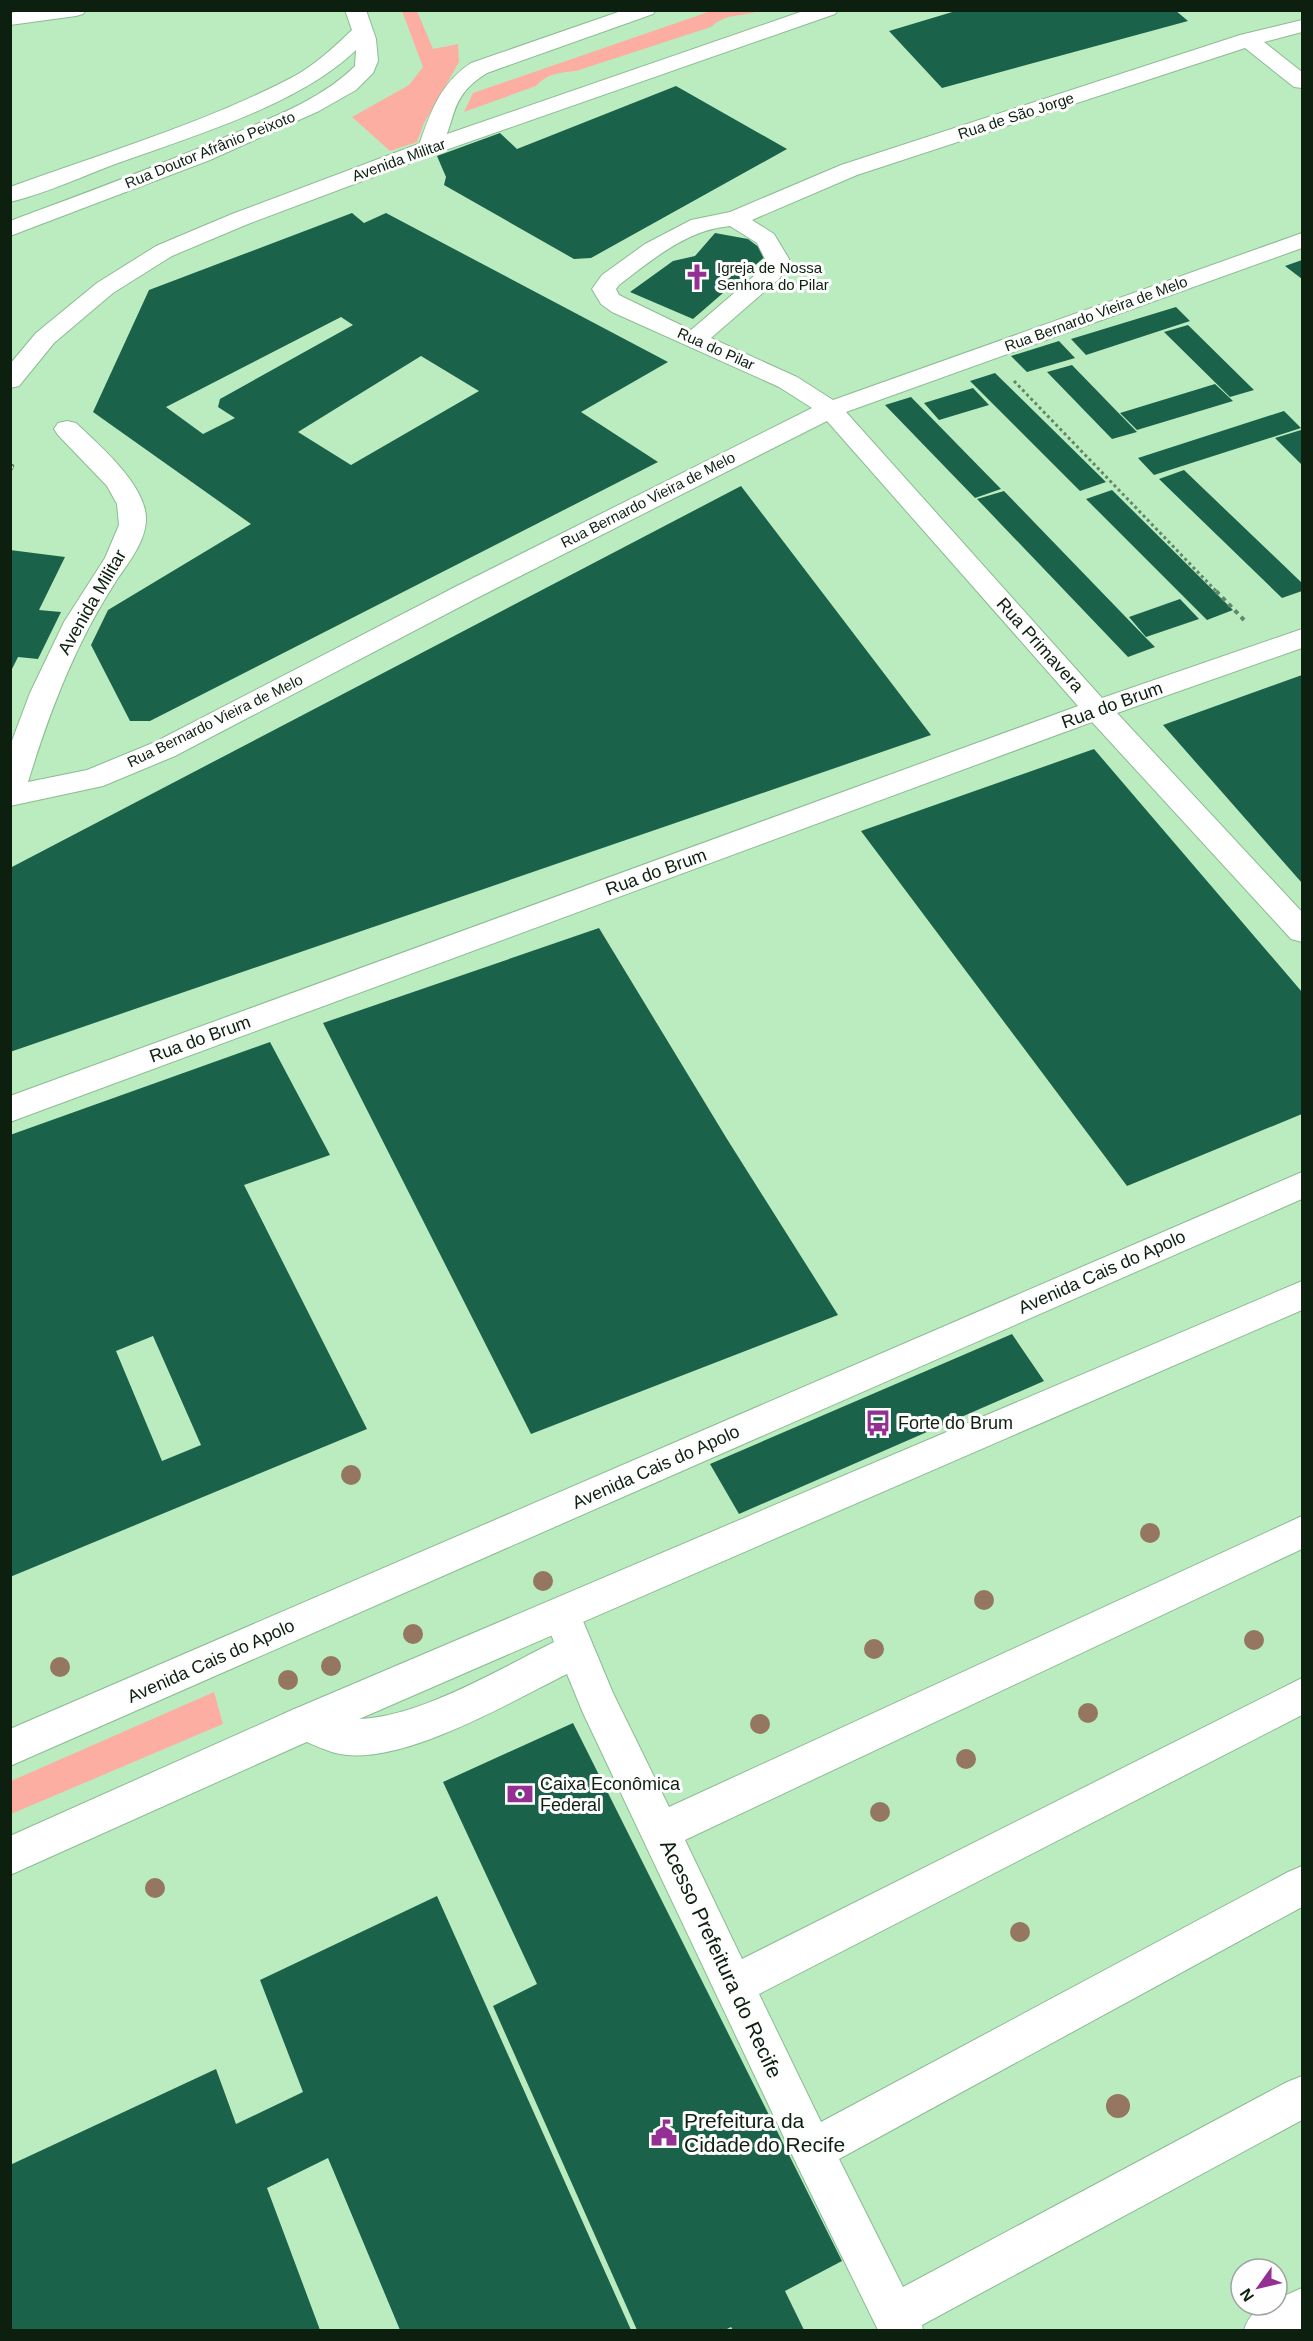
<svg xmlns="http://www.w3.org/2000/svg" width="1313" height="2341" font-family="Arial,sans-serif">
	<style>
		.green { fill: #fdaea3 }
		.building { fill: #1b624b; fill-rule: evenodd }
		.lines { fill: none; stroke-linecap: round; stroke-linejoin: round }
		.minor-casing { stroke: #8bbb91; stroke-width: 2 }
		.major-casing { stroke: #8bbb91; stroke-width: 2 }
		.path-far1 { stroke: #658769; stroke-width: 3; stroke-dasharray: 3 3; stroke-linecap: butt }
		.path { stroke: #658769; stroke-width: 4; stroke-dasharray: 4.5 4.5; stroke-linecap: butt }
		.minor { fill: #fff; fill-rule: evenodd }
		.major { fill: #fff; fill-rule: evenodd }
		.rail-casing { stroke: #638567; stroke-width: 4.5 }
		.rail { stroke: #fefefe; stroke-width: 3; stroke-dasharray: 10; stroke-linecap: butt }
		.tree { fill: #957660 }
		.labels { text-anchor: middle; stroke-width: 6; stroke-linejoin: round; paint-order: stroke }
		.far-street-label { font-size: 15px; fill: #0d2010; stroke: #fefefe }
		.far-poi-label { font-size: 15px; fill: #0d2010; stroke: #fefefe; text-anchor: start }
		.street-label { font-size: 18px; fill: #0d2010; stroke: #fefefe }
		.poi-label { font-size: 18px; fill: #0d2010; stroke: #fefefe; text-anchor: start }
		.near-street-label { font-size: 21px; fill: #0d2010; stroke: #fefefe }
		.near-poi-label { font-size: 21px; fill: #0d2010; stroke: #fefefe; text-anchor: start }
	</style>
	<rect width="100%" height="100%" fill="#bbecc0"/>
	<path class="green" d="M402 11H417L433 49 458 44 459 62 424 123 417 142 390 151 352 117 409 85 423 67Z
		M711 11H759C741 17 726 13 711 27L576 71C559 73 548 73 536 86L464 112 473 93Z
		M214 1692 223 1724 11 1814V1781Z"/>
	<path class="building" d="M959 10H1175L1188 21 942 88 889 31Z
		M676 86 787 149 591 258 574 259 444 185 446 177 437 156 500 133 517 149Z
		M352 213 364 223 386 213 668 362 581 412 658 462 150 721H130L91 645 108 610 251 524 93 412 149 290ZM341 317 353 325 220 399 218 407 235 418 203 434 166 407ZM421 356 479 391 351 465 298 432Z
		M715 233 748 239 768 254 693 319 630 292 673 261 695 256Z
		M1302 260V279L1285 266Z
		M1176 307 1190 321 1086 355 1071 339Z
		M1188 325 1254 390 1230 397 1164 332Z
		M1059 341 1075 358 1027 372 1011 356Z
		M1072 365 1137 432 1112 439 1047 372Z
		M995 373 1106 482 1080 491 970 381Z
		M1215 384 1233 401 1137 430 1120 413Z
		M973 388 989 405 939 420 924 403Z
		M911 397 1001 489 975 498 885 405Z
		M1284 411 1301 428 1154 475 1138 458Z
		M1301 430 1302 432V465L1275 438Z
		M1184 470 1302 583V591L1282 598 1159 479Z
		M741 486 931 735 10 1052V868Z
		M1112 490 1233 610 1207 620 1086 499Z
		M1004 491 1146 638 1155 647 1128 657 977 499Z
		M10 550 65 557 39 610 61 612 38 659 18 657 10 673Z
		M1180 599 1199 619 1146 637 1129 617Z
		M1302 675V883L1163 725Z
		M1094 749 1302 992V1114L1127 1186 861 831Z
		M599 928 727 1139 838 1315 531 1434 323 1023Z
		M270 1042 330 1155 244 1185 367 1429 10 1577V1135ZM153 1336 201 1445 162 1461 116 1351Z
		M1012 1334 1044 1381 739 1514 710 1464Z
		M573 1723 842 2261 785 2291 804 2330H733L731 2327 725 2330H637L493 2006 537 1984 443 1782Z
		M437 1896 631 2330H400L328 2158 267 2188 320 2330H10V2165L216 2069 236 2124 303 2092 260 1980Z"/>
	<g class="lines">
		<g class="minor-casing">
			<path id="minor" d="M26 10H86L83 14 76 16 10 25V13Z
				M345 10H366L376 39 378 61 373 73 356 90 319 111 210 160 10 236V221C83 194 156 167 228 136 271 118 321 100 355 66L356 50C299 105 193 136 118 163 83 176 47 193 10 202V187C104 153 202 124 291 78 314 66 333 48 352 30Z
				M624 10H656L653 14 487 73C445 99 459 121 437 153L429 155 421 153 418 148C430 114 439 84 471 63Z
				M1302 20V32L1264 42 1302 72V88L1294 87 1245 48 857 175 752 220 774 234 789 259 780 278 711 338 797 377 833 400 1302 233V248L846 412 1102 698 1302 629V648L1117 713 1302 912V942L1291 939 1092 722 10 1122V1096L1078 706 827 421 475 599 175 756 103 786 10 806V746L30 693 64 622 105 558 119 525 117 504 107 486 58 435 54 429 58 423 67 421 76 423C99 445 144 483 146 517 147 539 130 561 118 578 76 642 50 710 28 782L87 770 155 742 455 587 812 408 779 387 612 312 601 304 592 289 602 275 645 244 691 220 730 212 841 165 1240 35ZM730 226 757 243 765 259 761 270 691 330 619 295 616 289 619 285C652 260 686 230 730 226Z
				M1302 1516V1549L685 1840 742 1959 1302 1678V1715L759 1994 821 2122 1288 1872 1302 1866V1907L839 2159 903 2287 1287 2082 1302 2076V2120L922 2325 923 2330H878L797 2165 583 1713 567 1674C510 1702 398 1769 335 1753 321 1749 306 1741 292 1736L287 1723 292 1710 306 1705C316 1709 326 1714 336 1717 398 1731 499 1669 554 1642L543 1614 549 1602 562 1597 575 1602 613 1693 669 1807Z
				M1302 2288V2330H1244C1249 2314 1259 2305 1277 2305V2299Z"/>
		</g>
		<g class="major-casing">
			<path id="major" d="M806 10H838L835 14 437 153 248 224 172 256 113 293 54 343 19 386 10 388V364L36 333 97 283 156 246 232 214 421 143Z
				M1302 1172V1199L10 1766V1729Z
				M1302 1281V1310L320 1736 10 1875V1836L292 1710Z"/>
		</g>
		<path class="path-far1" d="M1014 381 1217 592"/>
		<path class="path" d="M1216 591 1244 620"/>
		<use href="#minor" class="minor"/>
		<use href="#major" class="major"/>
		<g class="rail-casing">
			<path id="rail" d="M10 470 12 466"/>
		</g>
		<use href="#rail" class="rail"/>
	</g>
	<g class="tree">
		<circle cx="351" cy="1475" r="10"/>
		<circle cx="1150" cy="1533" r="10"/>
		<circle cx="543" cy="1581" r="10"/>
		<circle cx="984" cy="1600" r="10"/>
		<circle cx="413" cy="1634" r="10"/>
		<circle cx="1254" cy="1640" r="10"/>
		<circle cx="874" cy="1649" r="10"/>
		<circle cx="331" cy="1666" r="10"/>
		<circle cx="60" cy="1667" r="10"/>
		<circle cx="288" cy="1680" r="10"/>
		<circle cx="1088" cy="1713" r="10"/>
		<circle cx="760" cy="1724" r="10"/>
		<circle cx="966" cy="1759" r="10"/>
		<circle cx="880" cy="1812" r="10"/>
		<circle cx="155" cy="1888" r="10"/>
		<circle cx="1020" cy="1932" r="10"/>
		<circle cx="1118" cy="2106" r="12"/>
	</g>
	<defs>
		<g id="church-bare" transform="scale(2.07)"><path d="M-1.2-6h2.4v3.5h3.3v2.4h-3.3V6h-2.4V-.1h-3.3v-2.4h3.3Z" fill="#942f94" stroke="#fefefe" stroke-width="2.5" paint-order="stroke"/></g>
		<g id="bus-bare" transform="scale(2.07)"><path d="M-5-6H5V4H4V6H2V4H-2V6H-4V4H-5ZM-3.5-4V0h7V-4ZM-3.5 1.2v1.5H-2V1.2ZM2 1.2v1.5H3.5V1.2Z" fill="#942f94" stroke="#fefefe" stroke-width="2.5" paint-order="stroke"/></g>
		<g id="bank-bare" transform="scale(2.07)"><path d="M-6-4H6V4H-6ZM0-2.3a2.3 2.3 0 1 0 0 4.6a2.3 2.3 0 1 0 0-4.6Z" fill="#942f94" stroke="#fefefe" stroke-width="2.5" paint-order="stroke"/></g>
		<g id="civic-bare" transform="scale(2.07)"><path d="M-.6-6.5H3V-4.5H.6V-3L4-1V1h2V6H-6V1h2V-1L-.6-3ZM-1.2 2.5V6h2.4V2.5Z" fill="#942f94" stroke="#fefefe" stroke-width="2.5" paint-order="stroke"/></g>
	</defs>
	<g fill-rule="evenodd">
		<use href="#church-bare" x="697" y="277"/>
		<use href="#bus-bare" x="878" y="1423"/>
		<use href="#bank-bare" x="520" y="1794"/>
		<use href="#civic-bare" x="664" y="2133"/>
	</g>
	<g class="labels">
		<g class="far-street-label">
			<text transform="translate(1016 116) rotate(-18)" y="5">Rua de São Jorge</text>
			<text transform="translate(210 150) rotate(-22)" y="5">Rua Doutor Afrânio Peixoto</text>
			<text transform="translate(399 160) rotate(-20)" y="5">Avenida Militar</text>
			<text transform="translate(1096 314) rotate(-20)" y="5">Rua Bernardo Vieira de Melo</text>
			<text transform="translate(716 349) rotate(24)" y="5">Rua do Pilar</text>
			<text transform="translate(648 500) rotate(-27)" y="5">Rua Bernardo Vieira de Melo</text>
			<text transform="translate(215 721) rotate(-26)" y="5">Rua Bernardo Vieira de Melo</text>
		</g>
		<g class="far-poi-label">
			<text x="717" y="273">Igreja de Nossa<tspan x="717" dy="17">Senhora do Pilar</tspan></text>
		</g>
		<g class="street-label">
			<text transform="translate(92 602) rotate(-60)" y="6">Avenida Militar</text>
			<text transform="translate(1040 645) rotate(48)" y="6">Rua Primavera</text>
			<text transform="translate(1112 705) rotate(-20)" y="6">Rua do Brum</text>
			<text transform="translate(656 872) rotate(-20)" y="6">Rua do Brum</text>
			<text transform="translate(200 1039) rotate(-20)" y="6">Rua do Brum</text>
			<text transform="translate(1102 1272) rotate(-24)" y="6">Avenida Cais do Apolo</text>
			<text transform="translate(656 1467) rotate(-24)" y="6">Avenida Cais do Apolo</text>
			<text transform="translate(211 1661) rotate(-24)" y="6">Avenida Cais do Apolo</text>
		</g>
		<g class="poi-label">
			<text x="898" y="1429">Forte do Brum</text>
			<text x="540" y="1790">Caixa Econômica<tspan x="540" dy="21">Federal</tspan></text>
		</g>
		<g class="near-street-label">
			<text transform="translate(721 1959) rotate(65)" y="7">Acesso Prefeitura do Recife</text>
		</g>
		<g class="near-poi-label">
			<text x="684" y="2128">Prefeitura da<tspan x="684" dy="24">Cidade do Recife</tspan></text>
		</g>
	</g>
	<rect width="1313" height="2341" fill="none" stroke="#0d2010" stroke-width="24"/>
	<g transform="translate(1259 2287) rotate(236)"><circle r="28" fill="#fefefe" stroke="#9ea59f" stroke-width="1.5"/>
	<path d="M0-4.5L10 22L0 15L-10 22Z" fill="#942f94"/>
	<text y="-9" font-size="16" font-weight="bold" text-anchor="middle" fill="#0d2010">N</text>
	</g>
</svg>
